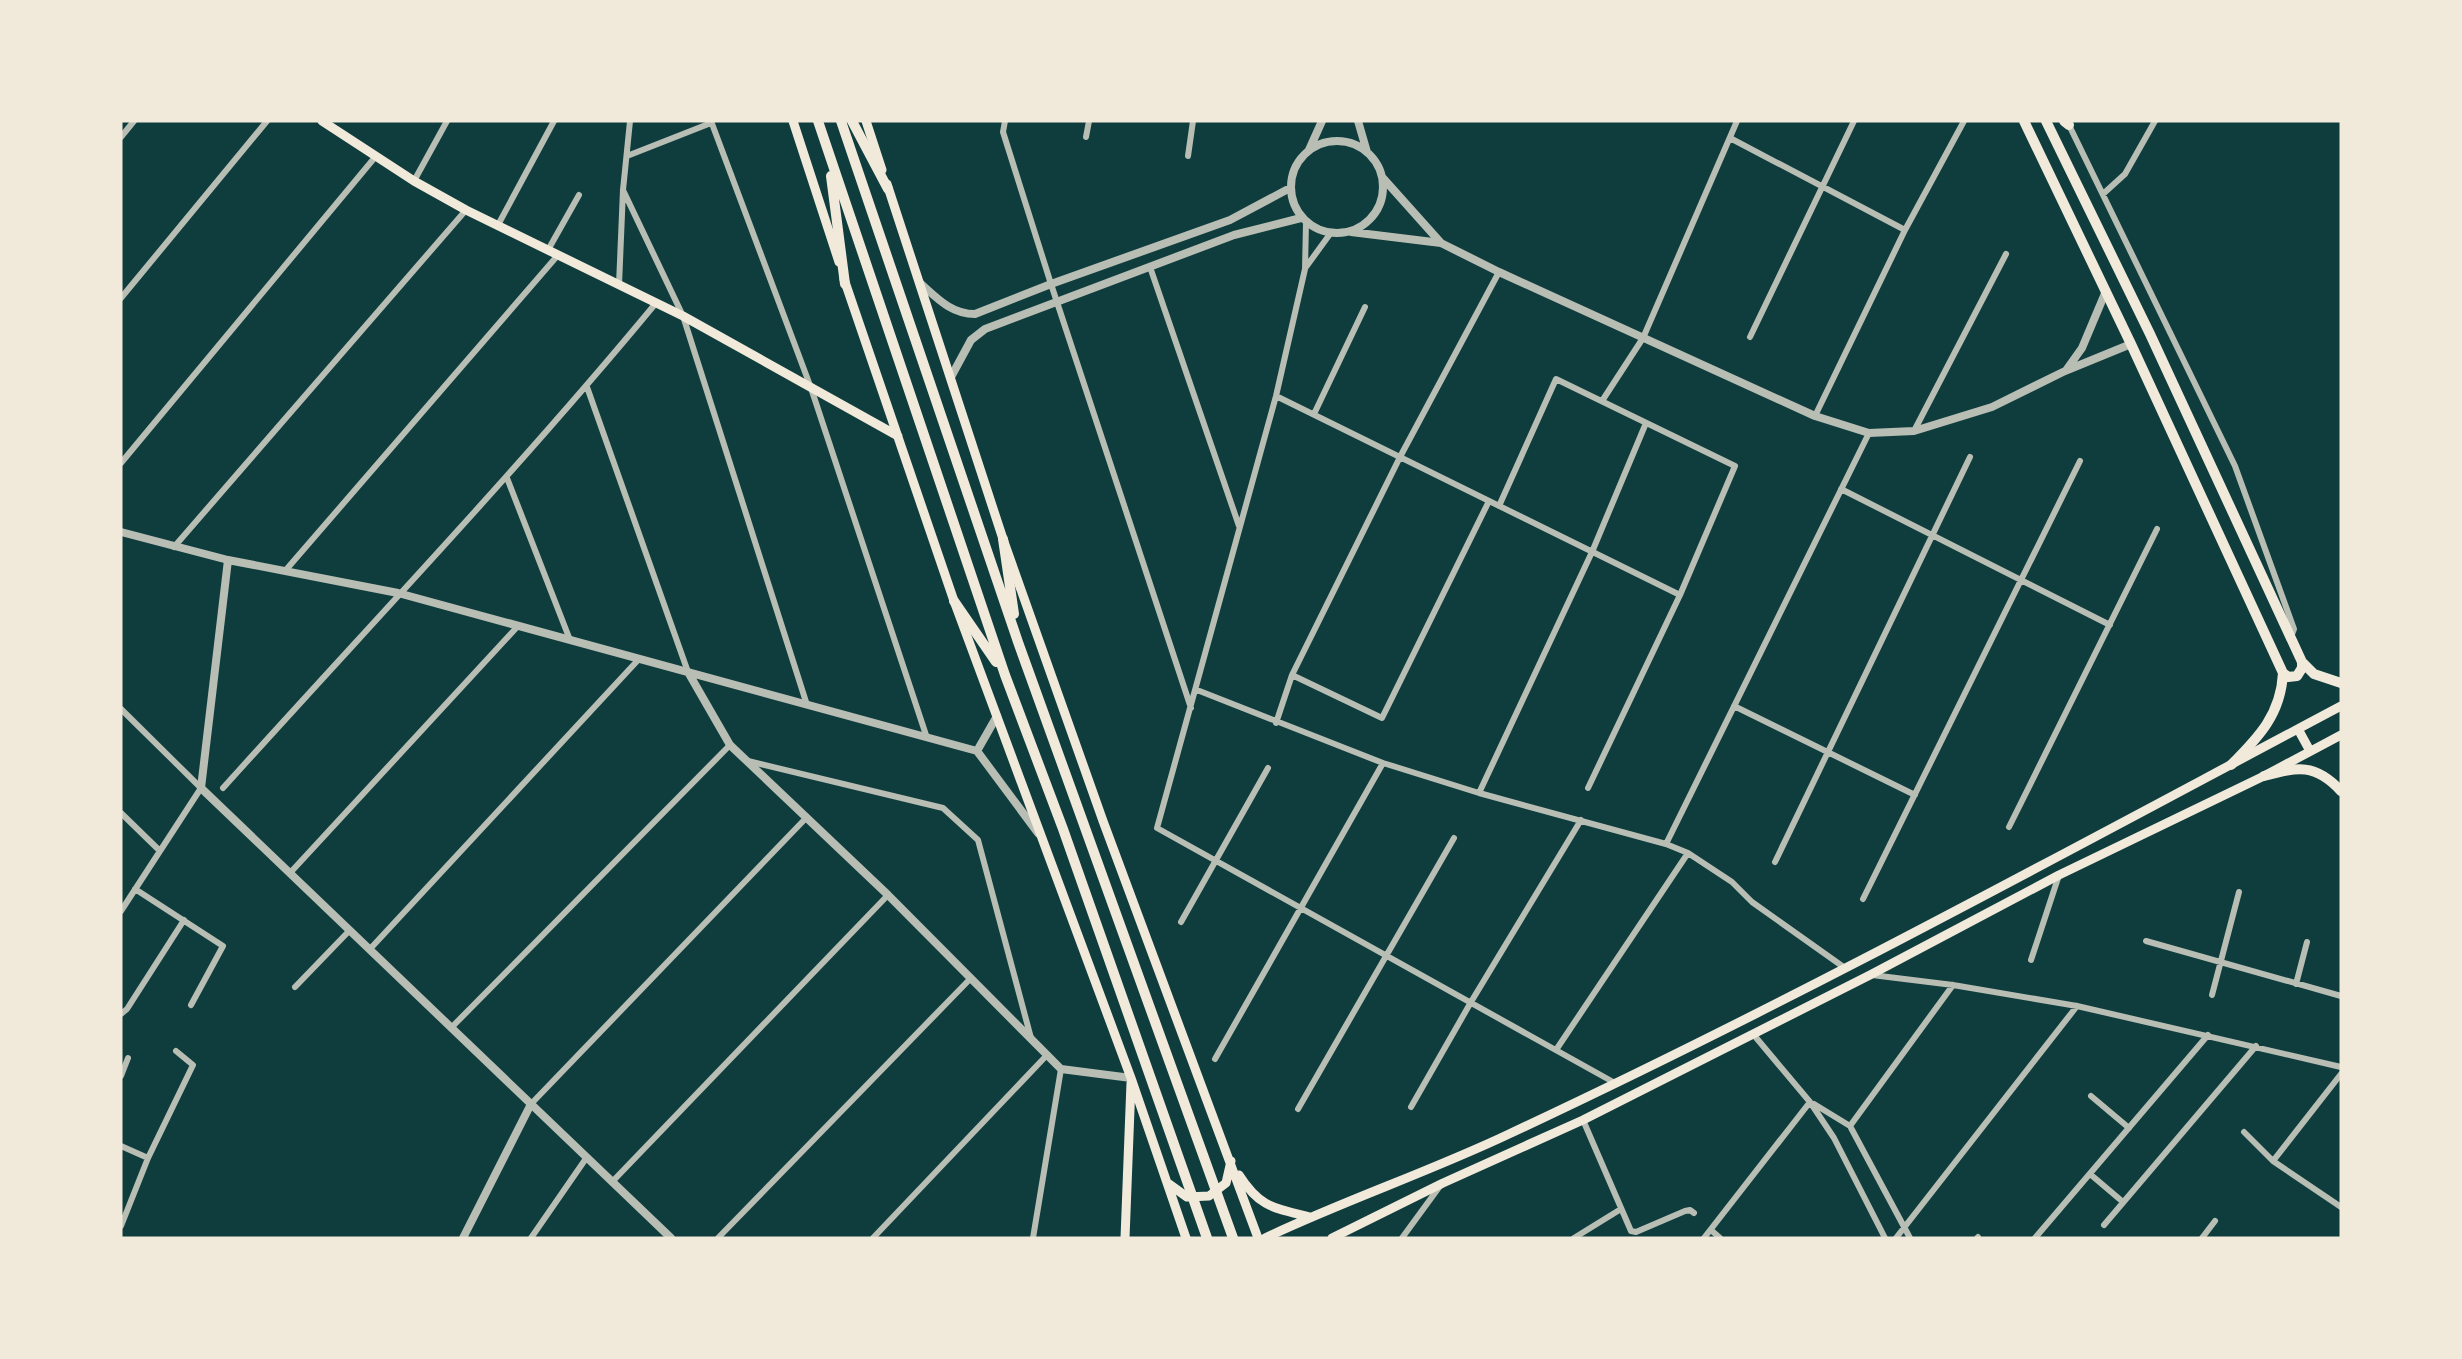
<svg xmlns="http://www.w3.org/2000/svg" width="2462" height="1359" font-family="Quicksand,sans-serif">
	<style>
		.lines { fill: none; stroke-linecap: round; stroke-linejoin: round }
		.minor { stroke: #b8beb3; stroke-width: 6 }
		.tertiary { stroke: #b8beb3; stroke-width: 8 }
		.secondary { stroke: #f1e9da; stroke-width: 9 }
		.primary { stroke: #f1e9da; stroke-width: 10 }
		.trunk { stroke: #f1e9da; stroke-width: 10 }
	</style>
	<rect width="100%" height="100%" fill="#0f3d3e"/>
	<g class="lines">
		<path class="minor" d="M711 121 811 388 927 738
			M1005 121 1003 132 1051 284 1191 708
			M2068 123 2235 466 2294 629 2291 637
			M121 137 134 121
			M1086 137 1089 121
			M1730 138 1905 230
			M627 156 711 123
			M1188 156 1193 121
			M414 181 447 121
			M623 190 683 316 807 705
			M2103 194 2125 174 2155 121
			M1306 223 1305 269 1276 396 1157 828 1615 1083
			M498 225 554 121
			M548 250 579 195
			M1150 267 1239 526
			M1306 267 1330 234
			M619 285 623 190 630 121
			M121 298 267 121
			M1750 337 1854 121
			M587 387 688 672
			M1276 396 1680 595
			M1602 401 1643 338 1737 121
			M1314 414 1365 307
			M1815 416 1905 230 1964 121
			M1914 431 2006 254
			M121 463 376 156
			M507 478 570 640
			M1841 489 2110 625
			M1499 506 1556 379 1735 466 1680 595 1588 788
			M174 547 466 210
			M285 571 558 255
			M1292 675 1382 718 1489 501
			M1197 690 1383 763 1479 793 1666 844 1688 853 1732 882 1752 902 1845 968
			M1734 706 1915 795
			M121 709 201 788 121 911
			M1276 723 1292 675 1400 457 1499 272
			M748 761 943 808 978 840 1031 1038
			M223 788C368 627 518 470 656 303
			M1479 793 1592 552 1646 423
			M121 813 160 851
			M2009 827 2157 529
			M1666 844 1869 433
			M1775 862 1970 457
			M290 873 518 626
			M135 889 223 946 191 1005
			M1863 899 2080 461
			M1181 922 1268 768
			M2146 941 2341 996
			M370 949 639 659
			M2031 960 2059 875
			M1872 975 1953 985 2077 1006 2341 1067
			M2296 984 2307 942
			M295 987 350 930
			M2212 995 2239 892
			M121 1014 127 1009 184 920
			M451 1028 730 745
			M1753 1034 1810 1102 1834 1138 1885 1238
			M1556 1050 1688 853
			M1215 1059 1383 763
			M121 1076 128 1058
			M2091 1096 2129 1128
			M531 1104 807 817
			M1814 1104 1850 1126 1910 1238
			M1411 1107 1471 1002 1581 820
			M1298 1109 1454 838
			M1583 1120 1631 1231 1636 1232 1685 1211 1690 1210 1694 1213
			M1850 1126 1953 985
			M2244 1132 2273 1161 2341 1207
			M121 1146 148 1158
			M2273 1161 2341 1074
			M2090 1174 2123 1202
			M612 1182 888 895
			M2104 1225 2256 1046
			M121 1226 148 1158 193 1065 176 1051
			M1711 1230 1720 1238
			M531 1238 587 1157
			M718 1238 971 978
			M873 1238 1047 1055
			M1033 1238 1061 1069
			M1402 1238 1440 1186
			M1574 1238 1621 1209
			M1704 1238 1810 1102
			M1896 1238 2077 1006
			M1977 1238 1978 1237
			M2035 1238 2208 1035
			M2202 1238 2215 1221"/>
		<path class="tertiary" d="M1358 121 1367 152
			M1291 187a46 46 0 1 1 92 0a46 46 0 1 1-92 0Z
			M1309 150 1322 121
			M1382 177 1441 243
			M1351 232 1441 243 1499 272 1815 416 1869 433 1914 431 1992 407 2065 371 2131 344
			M920 283C937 298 951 314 975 314L1051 284 1230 220 1290 188
			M2067 369 2082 348 2106 291
			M951 377 971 340 985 329 1234 235 1301 218
			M121 532 228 560 398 593 977 751
			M228 560 201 788 671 1238
			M688 672 730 745 888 895 1061 1069 1131 1078
			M977 751 1038 833
			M977 751 997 716
			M463 1238 531 1104"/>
		<path class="secondary" d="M322 121 414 181 466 210 683 316 898 436
			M793 121 839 262
			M866 121 882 170
			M887 184 1003 539 1103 821 1258 1238
			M844 279 954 601 1131 1078 1186 1238
			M2298 729 2310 751
			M1239 1175C1260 1208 1274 1208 1310 1217
			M1169 1184 1187 1197 1209 1196 1226 1183 1231 1161
			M1125 1238 1131 1083
			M1265 1238C1345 1200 1429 1172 1509 1134 1792 1002 2066 852 2341 706
			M1332 1238 1443 1183 1583 1120 1870 975 2059 875 2264 776 2341 735"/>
		<path class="primary" d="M2024 121 2131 344 2283 673C2281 714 2259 737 2231 765
			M2046 121 2150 334 2302 662 2314 674 2341 683
			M2064 121 2069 125
			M2283 673 2288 677 2297 676 2302 668V662
			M2264 776C2298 767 2315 763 2341 791"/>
		<path class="trunk" d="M818 121 1005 675 1063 829 1207 1238
			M841 121 1018 642 1233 1238
			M852 121 888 189
			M831 176 845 284
			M1003 539 1014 614
			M954 601 996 662"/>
	</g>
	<rect width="2462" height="1359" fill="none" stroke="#f1e9da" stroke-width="245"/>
</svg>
